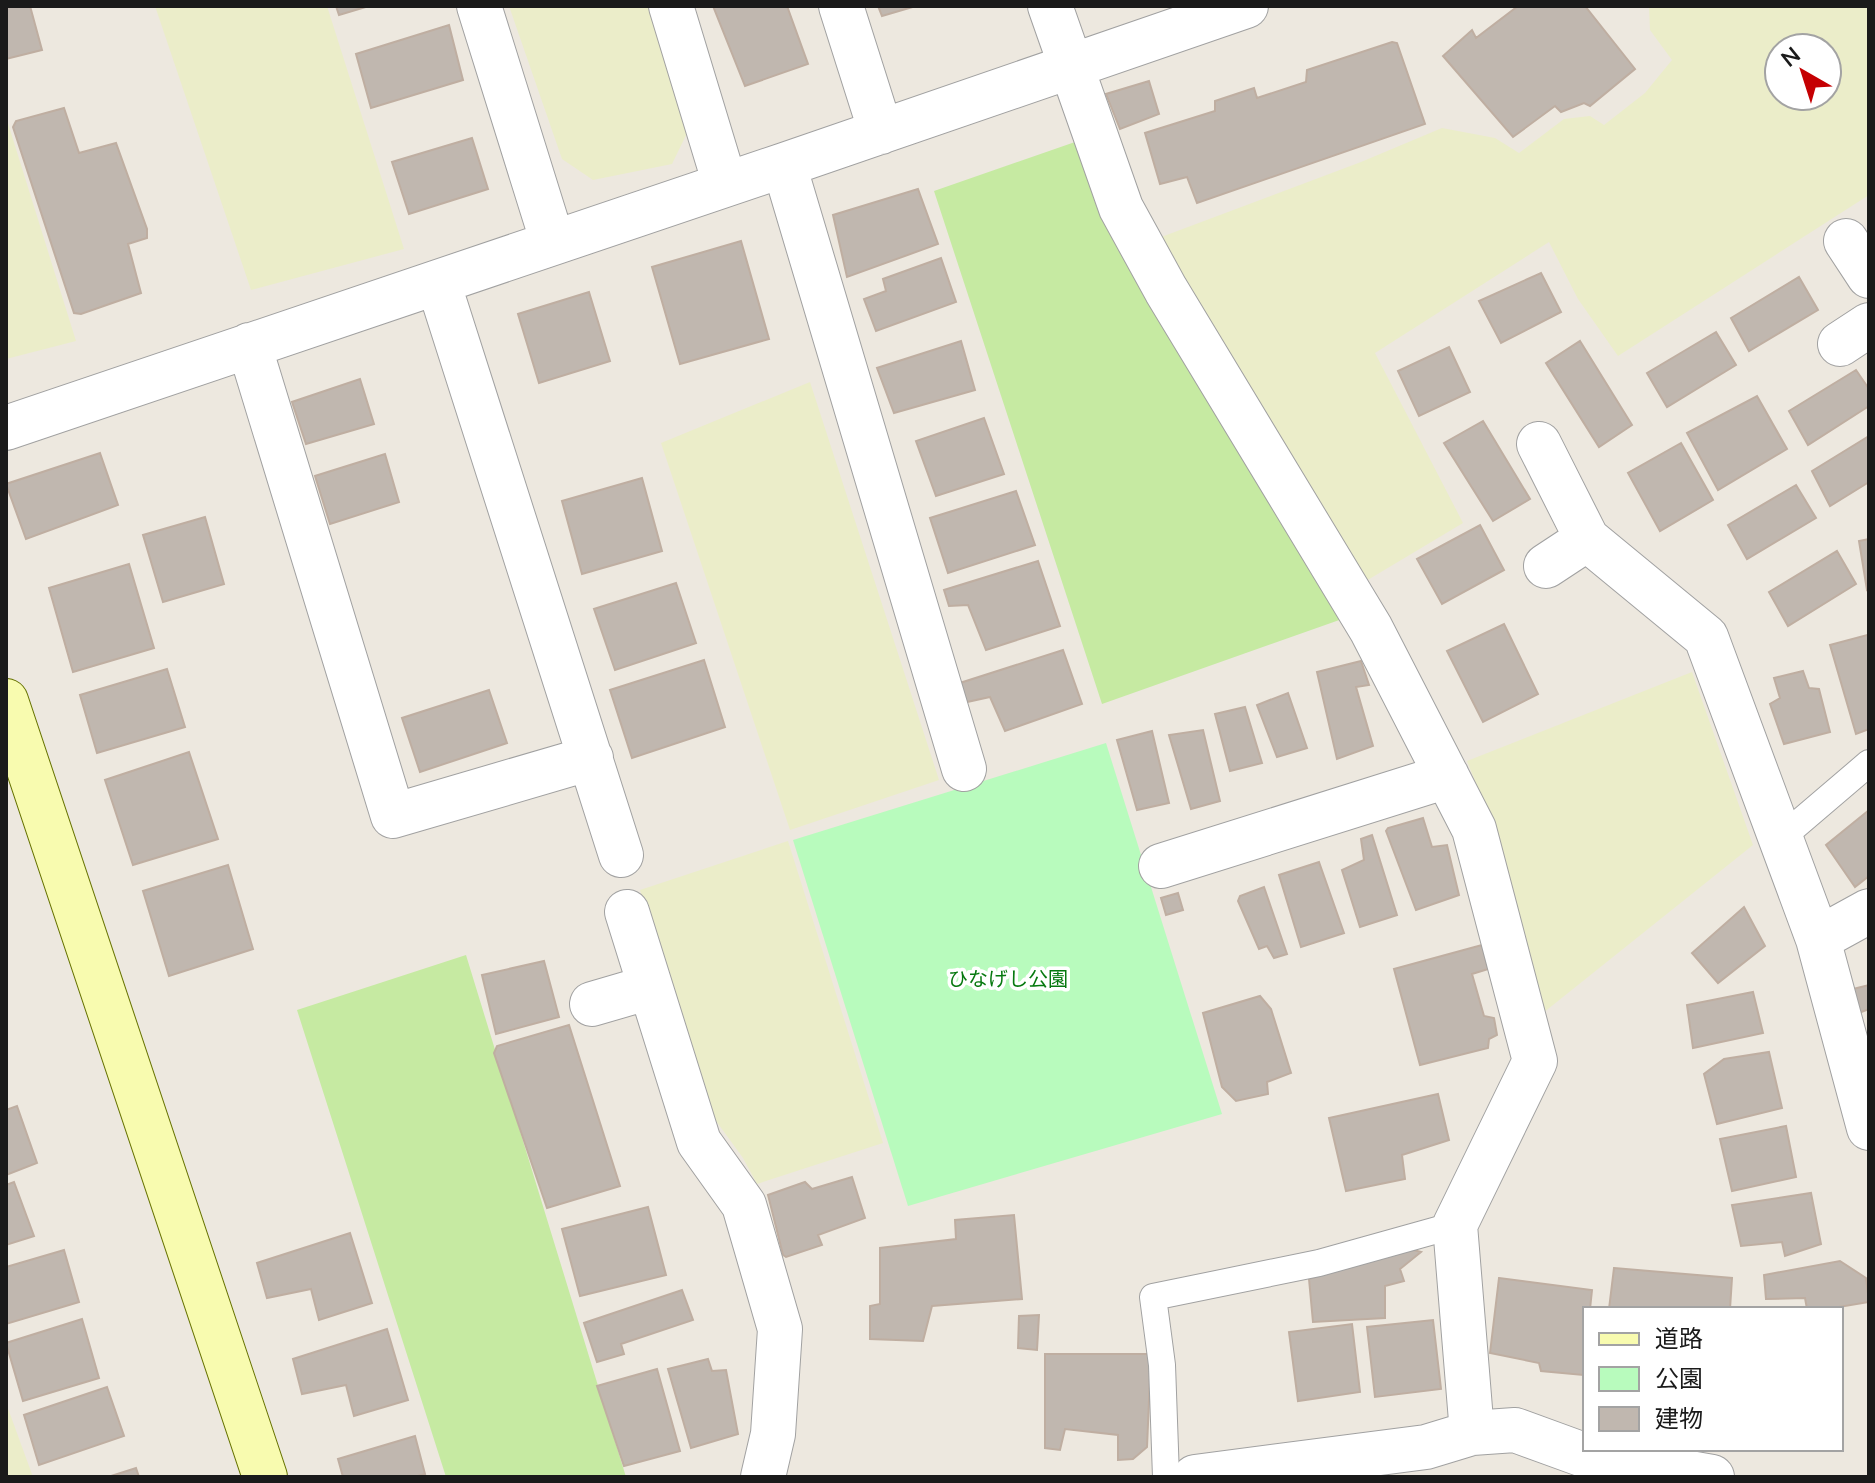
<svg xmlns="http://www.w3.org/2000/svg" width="1875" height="1483" font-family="Mulish,'Noto Sans JP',sans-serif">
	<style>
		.farmland { fill: #ebedc9; fill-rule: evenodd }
		.grass { fill: #c6eaa2 }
		.park { fill: #b8fbbd }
		.building { fill: #c0b7af; stroke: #bfaea1; stroke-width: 2 }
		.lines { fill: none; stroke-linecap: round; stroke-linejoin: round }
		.lane-casing { stroke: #a1a1a1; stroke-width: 28 }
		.street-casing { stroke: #a1a1a1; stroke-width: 46 }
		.secondary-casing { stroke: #667201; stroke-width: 46 }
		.lane { stroke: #fff; stroke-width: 26 }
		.street { stroke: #fff; stroke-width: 44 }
		.secondary { stroke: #f8fbaf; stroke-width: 44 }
		.labels { text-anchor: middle; stroke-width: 7; stroke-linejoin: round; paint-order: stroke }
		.park-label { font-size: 20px; fill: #077910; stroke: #fff }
	</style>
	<rect width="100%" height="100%" fill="#ede8df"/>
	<path class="farmland" d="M155 6H327L404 249 251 290Z
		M509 6H652L690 127 672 164 593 180 562 159Z
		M1649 6H1869V195L1618 356 1578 299 1549 242 1375 353 1463 523 1366 581 1156 239 1361 162 1442 128 1495 138 1519 153 1564 119 1590 116 1604 125 1645 93 1672 60 1650 30ZM1779 48H1827V96H1779Z
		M6 117 76 341 6 359Z
		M810 382 939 780 790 830 661 443Z
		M1692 672 1753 845 1543 1013 1502 849 1467 761Z
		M788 841 883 1143 757 1184 743 1158 711 1114 640 890Z
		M6 1403 33 1477H6Z"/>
	<path class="grass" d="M1075 142 1095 202 1227 430 1345 618 1102 704 934 191Z
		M466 955 626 1477H446L297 1010Z"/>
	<path class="park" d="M1106 743 1222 1114 908 1206 793 840Z"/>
	<path class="building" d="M6 6H30L42 50 6 59Z
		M336 6H369L339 15Z
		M713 6H787L808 64 745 86Z
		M878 6H916L882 16Z
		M1518 6H1585L1635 69 1590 106 1584 103 1561 112 1555 106 1513 137 1443 56 1472 30 1476 38Z
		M449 25 463 80 371 108 356 54Z
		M1392 42 1397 43 1425 124 1197 203 1187 177 1160 184 1145 133 1215 111V101L1254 88 1257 98 1306 82 1307 70Z
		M1149 81 1159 114 1120 129 1106 94Z
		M64 108 79 153 116 143 147 229V238L128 244 141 293 81 314 74 313 13 127 16 121Z
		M472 138 488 189 409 214 392 162Z
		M918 189 938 244 847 277 833 215Z
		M741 241 769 339 680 364 652 267Z
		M941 258 956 302 876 331 864 299 886 291 883 279Z
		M1541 273 1561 312 1501 343 1479 301Z
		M1799 277 1818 310 1749 351 1731 318Z
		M589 292 610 361 539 383 518 314Z
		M1716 332 1736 365 1667 407 1647 373Z
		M961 341 975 390 894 413 877 368Z
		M1580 341 1632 425 1599 447 1546 363Z
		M1449 347 1470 392 1419 416 1398 371Z
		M1856 370 1869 389V406L1808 445 1789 411Z
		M360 379 374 424 306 444 292 402Z
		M1757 396 1787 449 1718 490 1687 433Z
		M984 418 1004 474 936 496 916 441Z
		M1483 421 1530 499 1493 521 1444 443Z
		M1869 436V482L1830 506 1812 471Z
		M1681 443 1713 500 1660 531 1628 473Z
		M100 453 118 505 26 539 6 484Z
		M385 454 399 502 330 524 315 476Z
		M642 478 662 551 582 574 562 501Z
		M1796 485 1816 518 1747 559 1728 525Z
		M1016 491 1035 545 948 573 930 518Z
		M205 517 224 584 163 602 143 535Z
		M1480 525 1504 570 1442 604 1417 559Z
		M1869 539V589L1867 590 1859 541Z
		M1837 551 1856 584 1788 626 1769 592Z
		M1038 561 1060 626 986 650 968 605 949 606 944 590Z
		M129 564 154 648 73 672 49 588Z
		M676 583 696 643 615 670 594 609Z
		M1504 624 1538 694 1483 722 1447 651Z
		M1867 635 1869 637V729L1856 734 1830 645Z
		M1063 650 1082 704 1005 731 990 697 967 702 960 683Z
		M704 660 725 727 632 758 610 690Z
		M1361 661 1369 685 1356 687 1373 746 1337 759 1317 672Z
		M167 669 185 727 97 753 80 695Z
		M1803 671 1809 688 1819 689 1830 732 1784 744 1770 704 1780 698 1774 678Z
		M489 690 507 743 420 772 402 718Z
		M1288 693 1307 748 1277 757 1257 705Z
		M1245 707 1262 763 1230 771 1215 714Z
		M1203 730 1220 801 1191 809 1169 735Z
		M1152 731 1169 803 1137 810 1117 740Z
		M189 752 218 839 133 865 105 780Z
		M1869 810V876L1855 887 1826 845Z
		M1423 818 1432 847 1447 845 1459 895 1416 910 1386 831 1388 828Z
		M1372 835 1397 915 1360 927 1342 870 1364 860 1361 839Z
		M1319 862 1344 933 1301 947 1279 875Z
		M228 865 253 949 169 976 143 891Z
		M1264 887 1287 954 1274 958 1267 946 1259 949 1238 901 1240 896Z
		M1178 893 1183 910 1166 915 1161 898Z
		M1744 907 1765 946 1718 983 1692 953Z
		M1482 945 1488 969 1472 974 1484 1016 1494 1018 1497 1035 1489 1039 1488 1048 1420 1065 1394 969Z
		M544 961 559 1017 496 1034 482 975Z
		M1869 985V1009L1859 1013 1853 989Z
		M1753 992 1763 1033 1693 1048 1687 1005Z
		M1260 996 1271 1009 1291 1073 1267 1082 1268 1094 1236 1101 1222 1087 1203 1013Z
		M569 1025 620 1186 547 1208 494 1053 497 1046Z
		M1769 1052 1782 1108 1717 1124 1704 1074 1724 1059Z
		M1438 1094 1449 1140 1402 1155 1405 1179 1346 1191 1329 1118Z
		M17 1106 37 1163 6 1175V1110Z
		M1786 1126 1796 1177 1732 1191 1720 1139Z
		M852 1177 865 1218 818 1235 822 1245 786 1257 783 1255 768 1195 805 1182 812 1189Z
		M14 1182 34 1236 6 1245V1185Z
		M1811 1193 1821 1244 1785 1256 1782 1242 1741 1246 1732 1205Z
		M648 1207 666 1275 580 1296 562 1229Z
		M1014 1215 1022 1299 932 1306 923 1341 870 1339V1306L880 1304V1248L956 1239 955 1220Z
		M350 1233 372 1303 319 1320 311 1289 267 1298 257 1263Z
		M1406 1248 1421 1252 1400 1269 1404 1281 1385 1286V1318L1313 1322 1309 1279Z
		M64 1250 79 1302 6 1324V1267Z
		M1840 1261 1866 1278 1869 1302 1827 1309H1807L1805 1298 1766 1299 1764 1275Z
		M1614 1268 1732 1278 1730 1309H1609Z
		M1499 1278 1592 1290 1590 1309H1585L1583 1375 1541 1371 1539 1363 1490 1353Z
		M682 1290 693 1320 621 1344 624 1354 597 1362 584 1323Z
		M1039 1315 1037 1350 1018 1348 1019 1316Z
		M82 1319 99 1378 23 1401 6 1343Z
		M1433 1320 1441 1389 1375 1397 1367 1327Z
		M1352 1324 1360 1392 1298 1401 1289 1332Z
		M387 1329 408 1400 354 1416 346 1385 302 1394 293 1359Z
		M1045 1354H1151L1147 1447 1133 1459 1118 1460V1435L1065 1429 1060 1450 1045 1448Z
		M708 1359 712 1371 726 1370 738 1434 691 1448 668 1369Z
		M657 1369 680 1451 624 1466 597 1386Z
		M107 1387 124 1436 39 1465 24 1415Z
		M415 1436 425 1474 414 1477H343L338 1459Z
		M136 1468 139 1477H108Z"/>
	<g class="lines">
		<g class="lane-casing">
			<path id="lane" d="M1781 838 1869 763
				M1166 1477 1162 1365 1153 1297 1319 1263 1455 1225"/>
		</g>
		<g class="street-casing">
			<path id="street" d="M479 6 553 243
				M671 6 725 184
				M841 6 881 132
				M1050 6 1121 208 1166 290 1371 629 1474 829 1535 1061 1455 1225 1472 1433
				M784 165 964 769
				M1846 241 1869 276
				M438 282 621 855
				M1840 344 1869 325
				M249 345 393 816 591 758
				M6 428 784 165 1246 6
				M1539 444 1587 539 1706 637 1818 939 1869 1128
				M1546 566 1587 539
				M1161 866 1447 776
				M627 912 699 1142 744 1205 780 1329 773 1434 763 1477
				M1818 939 1869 911
				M592 1004 650 987
				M1195 1477 1426 1447 1472 1433 1515 1430 1581 1454 1712 1477"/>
		</g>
		<g class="secondary-casing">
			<path id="secondary" d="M6 701 265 1477"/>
		</g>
		<use href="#lane" class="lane"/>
		<use href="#street" class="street"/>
		<use href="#secondary" class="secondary"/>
	</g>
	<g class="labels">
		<g class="park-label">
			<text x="1008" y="986">ひなげし公園</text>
		</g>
	</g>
	<rect width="1875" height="1483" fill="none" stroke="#1a1a1a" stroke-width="16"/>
	<rect x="1583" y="1307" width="260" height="144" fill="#ffffff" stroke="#a3a3a3" stroke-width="2"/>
	<rect x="1599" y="1333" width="40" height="12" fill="#f8fbaf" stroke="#a3a3a3" stroke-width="2"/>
	<text x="1655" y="1347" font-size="24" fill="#1a1a1a">道路</text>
	<rect x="1599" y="1367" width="40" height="24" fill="#b8fbbd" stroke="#a3a3a3" stroke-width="2"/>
	<text x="1655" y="1387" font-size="24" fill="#1a1a1a">公園</text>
	<rect x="1599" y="1407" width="40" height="24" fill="#c0b7af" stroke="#a3a3a3" stroke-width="2"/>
	<text x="1655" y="1427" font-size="24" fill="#1a1a1a">建物</text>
	<g transform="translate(1803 72) rotate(321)"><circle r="38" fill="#ffffff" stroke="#a3a3a3" stroke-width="2"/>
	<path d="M0-6L14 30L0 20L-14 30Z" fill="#c50002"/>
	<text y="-12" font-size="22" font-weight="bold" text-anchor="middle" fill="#1a1a1a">N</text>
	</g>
</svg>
